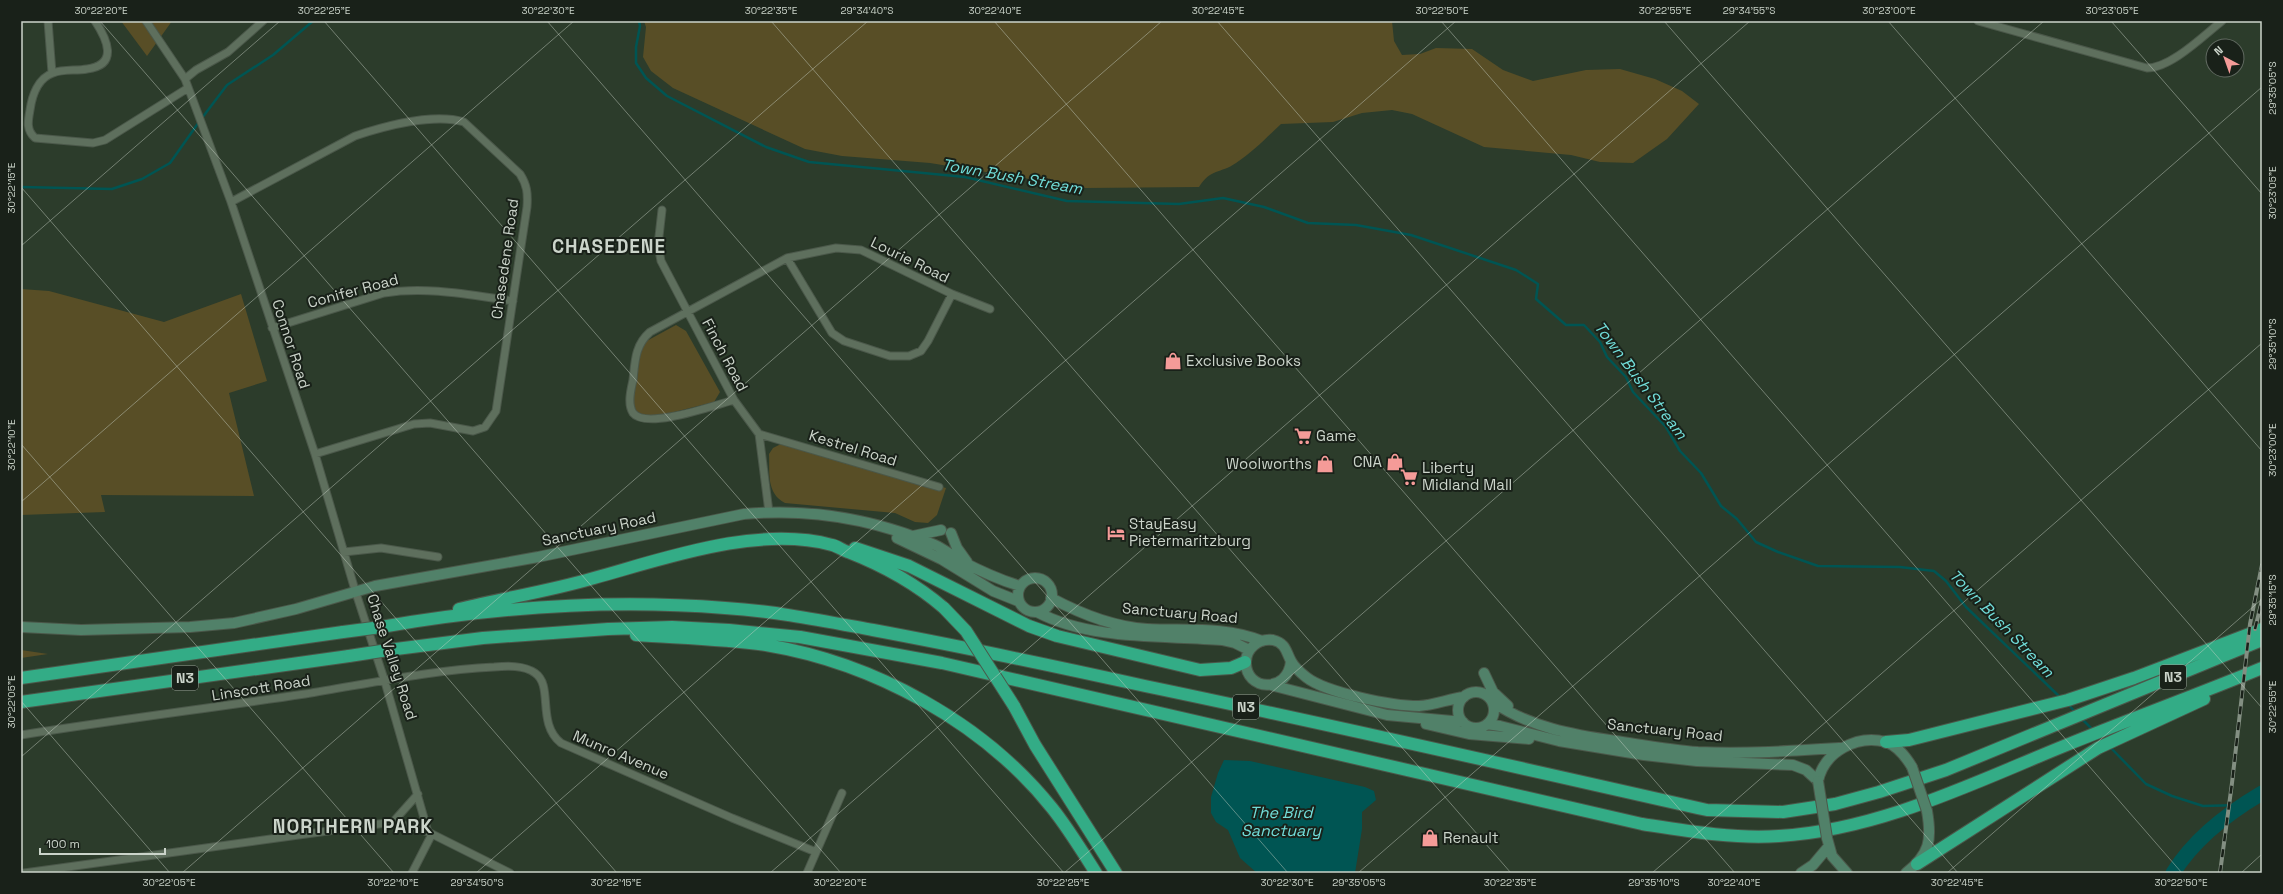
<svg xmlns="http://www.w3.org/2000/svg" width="2283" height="894" font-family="'Space Grotesk',sans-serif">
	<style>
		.green { fill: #584e26 }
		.water { fill: #005553 }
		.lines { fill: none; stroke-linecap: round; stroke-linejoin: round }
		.stream { stroke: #005553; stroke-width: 2.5 }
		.river { stroke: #005553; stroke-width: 15 }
		.street-casing { stroke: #4b584a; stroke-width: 9 }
		.secondary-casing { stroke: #4b584a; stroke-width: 12 }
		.highway-casing { stroke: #4b584a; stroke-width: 14 }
		.street { stroke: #5e6f5d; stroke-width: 7 }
		.secondary { stroke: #518169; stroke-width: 10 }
		.highway { stroke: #33ac86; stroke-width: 12 }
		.rail-casing { stroke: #838f82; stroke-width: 4 }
		.rail { stroke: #192119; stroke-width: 2.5; stroke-dasharray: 8; stroke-linecap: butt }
		.secondary-bridge-casing { stroke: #4b584a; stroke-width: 12; stroke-linecap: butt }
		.highway-bridge-casing { stroke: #4b584a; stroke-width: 14; stroke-linecap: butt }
		.secondary-bridge { stroke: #518169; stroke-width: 10 }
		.highway-bridge { stroke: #33ac86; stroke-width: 12 }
		.ticks { fill: none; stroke: #cbd4ca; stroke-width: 1; stroke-opacity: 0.45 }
		.labels { text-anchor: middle; stroke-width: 4; stroke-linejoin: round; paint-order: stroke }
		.shield { fill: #192119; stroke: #969e95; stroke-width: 1 }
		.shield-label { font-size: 14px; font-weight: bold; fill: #cbd4ca }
		.street-label { font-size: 15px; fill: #cbd4ca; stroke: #192119 }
		.poi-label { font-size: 15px; fill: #cbd4ca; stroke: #192119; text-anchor: start }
		.water-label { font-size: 16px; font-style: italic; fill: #71ddd9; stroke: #192119 }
		.district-label { font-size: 19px; font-weight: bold; letter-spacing: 1px; fill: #cbd4ca; stroke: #192119 }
		.neatline { fill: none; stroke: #cbd4ca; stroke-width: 1.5 }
		.ticks-label { font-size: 10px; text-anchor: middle; fill: #cbd4ca }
	</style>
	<rect width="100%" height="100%" fill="#2c3c2b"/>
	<path class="green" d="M121 21H172L147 56Z
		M644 21H1392L1394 41 1402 55 1420 54 1436 48 1472 49 1503 70 1533 81 1586 70 1620 69 1655 79 1682 91 1699 104 1667 139 1633 163 1600 162 1571 155 1484 147 1412 114 1392 110 1362 113 1333 122 1281 124C1266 138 1253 152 1236 163 1220 174 1211 168 1199 187L1085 188 930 163 842 156 805 149 673 88 651 71 643 57 646 27Z
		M21 289 49 291 164 322 241 294 267 381 229 393 254 496 101 495 105 512 21 515Z
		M676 325 686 331 720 392 714 402 658 416 636 415 631 403 639 353 643 343Z
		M781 444 946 488 937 515 928 523 915 522 895 513 785 503C766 493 770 473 769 454L773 448Z
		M21 650 48 654 21 658Z"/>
	<path class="water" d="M1224 760 1250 761 1365 787 1374 791 1376 800 1362 812V829L1355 873H1257L1240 858 1228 830 1216 822 1211 813V797L1218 773Z"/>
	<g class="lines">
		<path class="stream" d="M639 21 640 26 636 47V63L646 78 667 96 766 147 809 162 965 177 1067 201 1179 204 1223 198 1264 207 1308 223 1356 225 1411 235 1516 270 1538 284 1536 299 1566 325H1584L1600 342 1607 357 1626 377 1633 392 1666 427 1680 451 1701 473 1721 506 1737 519 1756 542 1778 552 1818 566 1900 567 1934 571 1946 581 1966 607 2061 698
			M202 118 227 85 273 55 313 21
			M21 187 112 189 142 179 170 163 199 122
			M2068 704 2075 712
			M2082 719 2094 731
			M2110 747 2146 784 2172 796 2203 806 2242 805"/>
		<path class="river" d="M2173 873C2194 839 2228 813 2262 793"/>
		<g class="street-casing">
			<path id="street" d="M48 21 52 73
				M95 21C107 39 119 65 87 69 76 71 63 69 53 73 38 78 32 96 30 110 28 121 26 130 35 138L93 143 105 140 188 88
				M146 21 185 79 231 202 315 454 355 590 385 682 428 832 510 873
				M1978 21 2147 68C2171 68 2203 36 2222 21
				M185 79 196 70 228 52 263 21
				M231 202 355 136C385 126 434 113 464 122L520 174C527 185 528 193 527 207L496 411 485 427 473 431 430 423 414 424 315 454
				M662 210 658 245 661 261 734 400 759 434 769 512
				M787 258 832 333 844 341 890 356H909L921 351 928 341 952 294
				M272 328 384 293C427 286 470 295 513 301
				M734 400C715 405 646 430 633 413 627 404 631 389 633 380 635 361 635 345 650 332L787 258 836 248 861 250 952 294 990 309
				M759 434 939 487
				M344 552 381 548 438 557
				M21 735C116 720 211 708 305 694 367 684 431 670 494 667 507 666 524 665 535 673 554 686 536 723 561 743L732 818 816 852
				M393 822 418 794
				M24 873 393 822 428 832
				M412 873 432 834
				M807 873 842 793"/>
		</g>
		<g class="secondary-casing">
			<path id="secondary" d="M951 533 957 548 967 562
				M913 536 941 530
				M897 538 941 559 993 591 1018 601
				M1018 595a17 17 0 1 1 34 0a17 17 0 1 1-34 0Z
				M1051 598C1081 614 1113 627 1147 629 1187 631 1224 626 1262 641
				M1037 612C1092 641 1162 635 1222 640L1235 643 1249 650
				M21 627 81 630 190 627 234 623 296 609 375 586 538 557 744 514C810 508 874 519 935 545 944 549 952 556 961 561 980 571 1000 580 1020 586
				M1291 661C1288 694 1245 691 1246 662 1246 648 1259 638 1273 640 1286 643 1286 652 1291 661 1294 667 1301 673 1306 677 1326 693 1393 706 1419 706 1434 705 1449 699 1464 697
				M1484 673 1493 692 1508 706
				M1271 685 1387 715 1463 722
				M1458 710a18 18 0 1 1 36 0a18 18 0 1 1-36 0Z
				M1493 702C1529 727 1573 735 1616 741 1643 745 1671 750 1698 752 1746 754 1793 751 1841 748
				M1426 724 1469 734 1529 739
				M1487 724 1500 726 1559 741 1644 755 1697 761 1793 765 1806 770 1818 781
				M1818 781C1824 752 1857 734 1886 742 1898 746 1906 757 1912 767
				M1827 838 1832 856 1847 873
				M1801 873 1813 865 1829 846
				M1906 873C1930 854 1932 840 1927 811"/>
		</g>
		<g class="highway-casing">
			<path id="highway" d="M855 548 909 566 1029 626 1057 636 1200 670 1231 668 1245 662
				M459 609C504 598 550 591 594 578 666 558 758 525 832 545 837 546 842 550 848 552 884 566 915 583 944 608
				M381 627C495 607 610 599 725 608 775 611 824 621 873 630 964 647 1054 666 1145 686 1333 725 1520 768 1707 810L1783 812 1835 804 1879 792 1946 770 2262 640
				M636 635C679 638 723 639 766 645 874 663 983 722 1052 808 1068 828 1082 851 1096 873
				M388 650 483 638 608 629 672 627 729 630 800 637 942 663 1642 824C1687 831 1733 839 1779 836 1879 830 1973 783 2064 746 2130 719 2197 695 2262 668
				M21 678 343 632
				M21 702 349 656
				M1014 706 1035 745 1116 873
				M1886 742 1909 740 2068 700 2134 678 2262 629
				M1917 864 2098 748 2204 699"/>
		</g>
		<use href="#street" class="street"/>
		<use href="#secondary" class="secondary"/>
		<use href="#highway" class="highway"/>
		<g class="rail-casing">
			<path id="rail" d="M2255 629 2262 600
				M2220 873 2232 783 2250 624 2262 565"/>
		</g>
		<use href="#rail" class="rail"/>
		<g class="secondary-bridge-casing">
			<path id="secondary-bridge" d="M1912 767 1927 811
				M1818 781 1827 838"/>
		</g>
		<g class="highway-bridge-casing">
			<path id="highway-bridge" d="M944 608 966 631 1014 706
				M343 632 381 627
				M349 656 388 650"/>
		</g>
		<use href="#secondary-bridge" class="secondary-bridge"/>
		<use href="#highway-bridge" class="highway-bridge"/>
	</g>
	<path class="ticks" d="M100 21 841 873M324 21 1064 873M547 21 1288 873M771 21 1511 873M994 21 1735 873M1217 21 1958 873M1441 21 2182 873M1664 21 2262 708M1888 21 2262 451M2111 21 2262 194M21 187 617 873M21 246 280 21M21 444 394 873M21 502 574 21M21 701 170 873M21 757 868 21M182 873 1162 21M476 873 1456 21M770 873 1750 21M1064 873 2044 21M1358 873 2262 87M1652 873 2262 343M1947 873 2262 599M2241 873 2262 854"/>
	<defs>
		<g id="shop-bare" transform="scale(1.38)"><path d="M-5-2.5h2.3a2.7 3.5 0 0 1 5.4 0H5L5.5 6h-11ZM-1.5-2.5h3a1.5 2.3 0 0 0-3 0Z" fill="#f59b98" stroke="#192119" stroke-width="2.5" paint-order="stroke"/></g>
		<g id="supermarket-bare" transform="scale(1.38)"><path d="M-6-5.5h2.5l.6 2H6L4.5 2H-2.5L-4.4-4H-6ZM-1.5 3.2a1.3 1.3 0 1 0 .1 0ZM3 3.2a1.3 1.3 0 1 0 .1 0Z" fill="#f59b98" stroke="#192119" stroke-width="2.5" paint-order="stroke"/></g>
		<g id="hotel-bare" transform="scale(1.38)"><path d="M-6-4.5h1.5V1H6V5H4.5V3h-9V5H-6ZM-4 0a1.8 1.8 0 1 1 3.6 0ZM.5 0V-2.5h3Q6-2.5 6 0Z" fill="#f59b98" stroke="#192119" stroke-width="2.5" paint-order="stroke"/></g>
	</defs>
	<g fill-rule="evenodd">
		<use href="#shop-bare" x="1173" y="361"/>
		<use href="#supermarket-bare" x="1303" y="436"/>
		<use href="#shop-bare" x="1395" y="462"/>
		<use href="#shop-bare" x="1325" y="464"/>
		<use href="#supermarket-bare" x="1409" y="477"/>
		<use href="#hotel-bare" x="1116" y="533"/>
		<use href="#shop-bare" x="1430" y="838"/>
	</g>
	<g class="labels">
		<g class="shield">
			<rect x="2160" y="665" width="26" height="24" rx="3"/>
			<rect x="172" y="666" width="26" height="24" rx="3"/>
			<rect x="1233" y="695" width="26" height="24" rx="3"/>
		</g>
		<g class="shield-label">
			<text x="2173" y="682">N3</text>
			<text x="185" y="683">N3</text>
			<text x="1246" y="712">N3</text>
		</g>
		<g class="street-label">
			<text transform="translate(505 259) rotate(-82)" y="5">Chasedene Road</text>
			<text transform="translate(910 260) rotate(26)" y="5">Lourie Road</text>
			<text transform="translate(353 291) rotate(-15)" y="5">Conifer Road</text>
			<text transform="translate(291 344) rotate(72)" y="5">Connor Road</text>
			<text transform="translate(725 355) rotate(62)" y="5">Finch Road</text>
			<text transform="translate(853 448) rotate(17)" y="5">Kestrel Road</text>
			<text transform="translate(599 529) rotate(-12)" y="5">Sanctuary Road</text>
			<text transform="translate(1180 613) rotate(5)" y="5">Sanctuary Road</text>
			<text transform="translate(392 657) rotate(72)" y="5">Chase Valley Road</text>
			<text transform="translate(261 688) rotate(-9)" y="5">Linscott Road</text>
			<text transform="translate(1665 730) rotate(6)" y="5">Sanctuary Road</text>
			<text transform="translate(621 755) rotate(23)" y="5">Munro Avenue</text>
		</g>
		<g class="poi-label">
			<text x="1186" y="366">Exclusive Books</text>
			<text x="1316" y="441">Game</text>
			<text x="1382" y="467" text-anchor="end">CNA</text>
			<text x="1312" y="469" text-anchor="end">Woolworths</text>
			<text x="1422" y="473">Liberty<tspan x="1422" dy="17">Midland Mall</tspan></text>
			<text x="1129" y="529">StayEasy<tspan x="1129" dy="17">Pietermaritzburg</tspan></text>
			<text x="1443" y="843">Renault</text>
		</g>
		<g class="water-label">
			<text transform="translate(1012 176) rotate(10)" y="6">Town Bush Stream</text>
			<text transform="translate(1641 380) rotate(53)" y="6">Town Bush Stream</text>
			<text transform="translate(2002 623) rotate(46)" y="6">Town Bush Stream</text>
			<text x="1281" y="818">The Bird<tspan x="1281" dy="18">Sanctuary</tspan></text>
		</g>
		<g class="district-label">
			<text x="609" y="253">CHASEDENE</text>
			<text x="353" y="833">NORTHERN PARK</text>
		</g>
	</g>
	<rect width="2283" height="894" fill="none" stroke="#192119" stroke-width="44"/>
	<g transform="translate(2225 58) rotate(319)"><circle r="19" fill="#192119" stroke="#606960"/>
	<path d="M0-3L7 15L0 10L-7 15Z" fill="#f59b98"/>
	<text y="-6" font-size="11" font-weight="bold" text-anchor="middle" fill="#cbd4ca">N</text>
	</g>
	<path d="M40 848v6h125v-6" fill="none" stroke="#cbd4ca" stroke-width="2"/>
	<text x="46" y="848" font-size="12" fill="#cbd4ca" stroke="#192119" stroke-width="3" paint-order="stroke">100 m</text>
	<rect x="22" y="22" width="2239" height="850" class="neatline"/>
	<g class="ticks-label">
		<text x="101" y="14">30°22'20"E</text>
		<text x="324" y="14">30°22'25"E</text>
		<text x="548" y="14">30°22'30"E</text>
		<text x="771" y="14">30°22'35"E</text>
		<text x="867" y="14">29°34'40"S</text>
		<text x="995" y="14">30°22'40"E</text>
		<text x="1218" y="14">30°22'45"E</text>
		<text x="1442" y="14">30°22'50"E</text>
		<text x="1665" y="14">30°22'55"E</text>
		<text x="1749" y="14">29°34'55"S</text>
		<text x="1889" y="14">30°23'00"E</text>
		<text x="2112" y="14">30°23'05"E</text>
		<text transform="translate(2272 88) rotate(-90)" y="4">29°35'05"S</text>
		<text transform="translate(11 188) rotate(-90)" y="4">30°22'15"E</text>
		<text transform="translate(2272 193) rotate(-90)" y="4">30°23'05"E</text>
		<text transform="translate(2272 344) rotate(-90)" y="4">29°35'10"S</text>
		<text transform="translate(11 445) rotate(-90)" y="4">30°22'10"E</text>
		<text transform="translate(2272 450) rotate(-90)" y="4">30°23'00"E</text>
		<text transform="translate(2272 600) rotate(-90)" y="4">29°35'15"S</text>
		<text transform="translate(11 702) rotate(-90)" y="4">30°22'05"E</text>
		<text transform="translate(2272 707) rotate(-90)" y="4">30°22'55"E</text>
		<text x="169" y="886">30°22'05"E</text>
		<text x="393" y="886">30°22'10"E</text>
		<text x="477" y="886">29°34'50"S</text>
		<text x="616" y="886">30°22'15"E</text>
		<text x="840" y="886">30°22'20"E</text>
		<text x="1063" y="886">30°22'25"E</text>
		<text x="1287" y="886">30°22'30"E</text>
		<text x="1359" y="886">29°35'05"S</text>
		<text x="1510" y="886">30°22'35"E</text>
		<text x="1654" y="886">29°35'10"S</text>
		<text x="1734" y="886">30°22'40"E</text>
		<text x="1957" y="886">30°22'45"E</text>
		<text x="2181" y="886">30°22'50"E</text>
	</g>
</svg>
